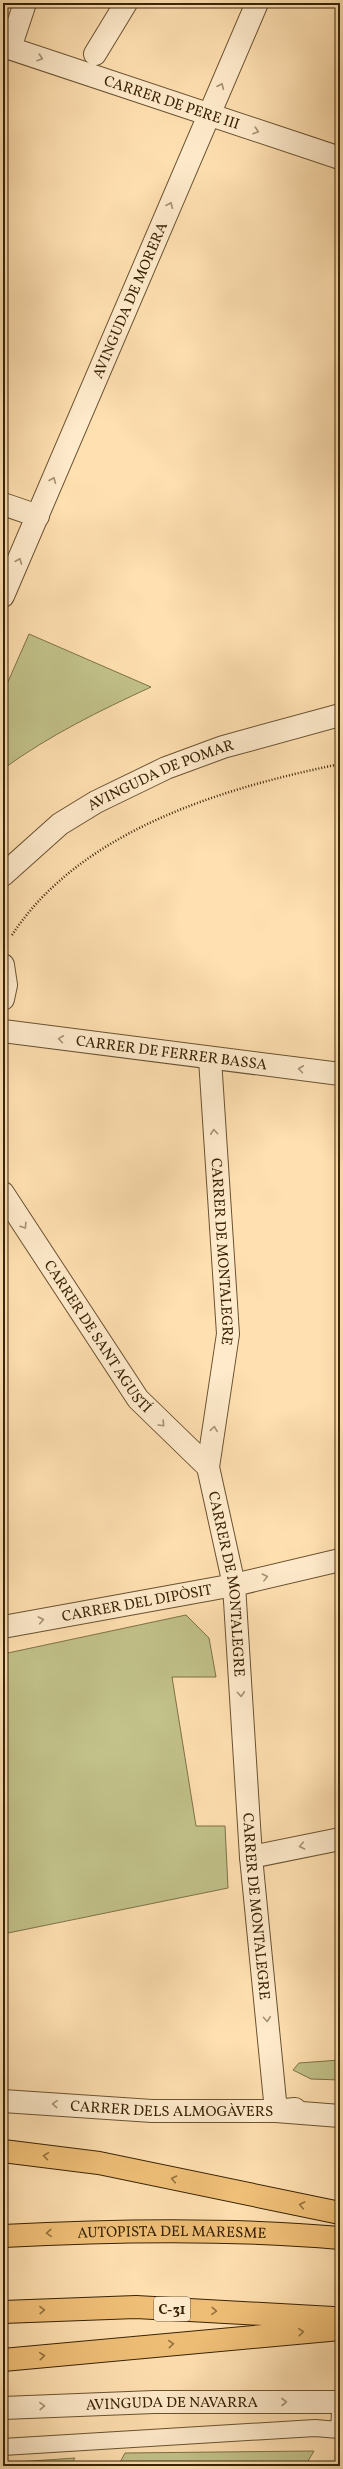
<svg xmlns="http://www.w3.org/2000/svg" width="343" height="2469" font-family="Vollkorn,serif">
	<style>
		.green { fill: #c2c28a; stroke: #7e7248 }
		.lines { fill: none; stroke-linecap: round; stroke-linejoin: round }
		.service-casing { stroke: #6a5231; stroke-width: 18 }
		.pedestrian-casing { stroke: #6a5231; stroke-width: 24 }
		.minor-casing { stroke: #6a5231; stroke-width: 24 }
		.tertiary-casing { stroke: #6a5231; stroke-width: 24 }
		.motorway-casing { stroke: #392306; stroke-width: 24 }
		.path { stroke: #392306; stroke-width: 2.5; stroke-dasharray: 1 2; stroke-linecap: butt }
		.service { stroke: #ffebcc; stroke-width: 16 }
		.pedestrian { stroke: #ffebcc; stroke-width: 22 }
		.minor { stroke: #ffebcc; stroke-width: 22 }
		.tertiary { stroke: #ffebcc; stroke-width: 22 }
		.motorway { stroke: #f0c078; stroke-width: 22 }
		.oneway { stroke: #a69173 }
		.oneway2 { stroke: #94723f }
		.labels { text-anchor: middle; stroke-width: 4; stroke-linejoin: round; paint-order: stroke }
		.shield { fill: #ffebcc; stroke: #745f41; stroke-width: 1 }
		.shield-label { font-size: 14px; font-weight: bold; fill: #392306 }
		.street-label { font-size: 15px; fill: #392306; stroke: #ffebcc }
	</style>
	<rect width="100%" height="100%" fill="#ffe0b1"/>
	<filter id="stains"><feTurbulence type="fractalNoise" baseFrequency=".005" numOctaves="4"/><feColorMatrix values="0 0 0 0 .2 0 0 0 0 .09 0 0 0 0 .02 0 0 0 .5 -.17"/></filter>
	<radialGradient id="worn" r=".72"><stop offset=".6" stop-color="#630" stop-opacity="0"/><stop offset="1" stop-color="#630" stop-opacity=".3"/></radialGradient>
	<path class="green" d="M29 634 151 687C99 711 50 735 3 769V693Z
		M186 1615 209 1638 216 1677H172L196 1826H225L228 1888 3 1934V1654Z
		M340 2060V2080L311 2079 293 2070 299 2063Z
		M314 2451 305 2466H118L125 2453Z
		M75 2458 70 2466H3V2463Z"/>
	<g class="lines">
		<g class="service-casing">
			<path id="service" d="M3 2447 315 2428 339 2430 340 2412"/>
		</g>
		<g class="pedestrian-casing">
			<path id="pedestrian" d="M95 54 126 3"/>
		</g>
		<g class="minor-casing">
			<g id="minor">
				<path id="s1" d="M3 46 340 158"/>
				<path d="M10 48 25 3"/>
				<path d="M3 504 38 516"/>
				<path id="s2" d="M3 596 257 3"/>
				<path d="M3 965 6 985 3 999"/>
				<path id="s3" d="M3 1031 340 1074"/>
				<path id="s4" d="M210 1059 228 1334 208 1467 234 1585 251 1857 276 2111 295 2109"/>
				<path id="s5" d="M3 1193 138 1399 208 1467"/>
				<path id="s6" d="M3 1627 234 1585 340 1560"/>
				<path d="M251 1857 340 1839"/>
			</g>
		</g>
		<g class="tertiary-casing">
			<g id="tertiary">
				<path id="s7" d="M3 875 60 824 96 802 166 768 223 747 340 715"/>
				<path id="s8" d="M3 2101 152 2111H276L340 2116"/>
				<path id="s9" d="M3 2408 154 2402H340"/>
			</g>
		</g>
		<g class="motorway-casing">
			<g id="motorway">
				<path d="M3 2151 99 2163 340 2213"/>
				<path id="s10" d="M3 2236C115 2230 228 2228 340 2238"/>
				<path d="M3 2312 136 2307 333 2318"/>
				<path d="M3 2360 340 2329"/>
			</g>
		</g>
		<path class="path" d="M12 935C81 830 223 788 340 764"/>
		<use href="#service" class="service"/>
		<use href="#pedestrian" class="pedestrian"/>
		<use href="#minor" class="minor"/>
		<use href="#tertiary" class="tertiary"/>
		<use href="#motorway" class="motorway"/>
	</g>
	<defs><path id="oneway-chevron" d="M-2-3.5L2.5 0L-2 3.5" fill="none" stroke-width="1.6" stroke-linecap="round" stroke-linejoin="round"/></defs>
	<g class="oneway">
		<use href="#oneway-chevron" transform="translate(40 58) rotate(18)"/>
		<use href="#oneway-chevron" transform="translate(221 86) rotate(-67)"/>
		<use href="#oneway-chevron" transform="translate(256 131) rotate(18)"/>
		<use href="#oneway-chevron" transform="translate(170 205) rotate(-67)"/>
		<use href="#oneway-chevron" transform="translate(53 480) rotate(-67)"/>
		<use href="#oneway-chevron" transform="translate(19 561) rotate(-67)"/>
		<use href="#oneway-chevron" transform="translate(61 1039) rotate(-172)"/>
		<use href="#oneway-chevron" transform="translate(301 1069) rotate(-173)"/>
		<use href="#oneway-chevron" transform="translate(214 1132) rotate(-94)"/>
		<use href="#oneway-chevron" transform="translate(24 1226) rotate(57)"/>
		<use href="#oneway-chevron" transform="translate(162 1424) rotate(46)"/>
		<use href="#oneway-chevron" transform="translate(214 1429) rotate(-82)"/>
		<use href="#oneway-chevron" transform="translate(265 1577) rotate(-14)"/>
		<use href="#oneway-chevron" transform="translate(41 1620) rotate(-11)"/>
		<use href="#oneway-chevron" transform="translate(241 1694) rotate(86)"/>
		<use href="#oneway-chevron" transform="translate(302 1846) rotate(168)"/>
		<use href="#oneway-chevron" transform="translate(267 2019) rotate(85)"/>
		<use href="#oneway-chevron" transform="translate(55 2104) rotate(-177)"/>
		<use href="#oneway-chevron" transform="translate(284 2402)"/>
		<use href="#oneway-chevron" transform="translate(42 2406) rotate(-2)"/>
	</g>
	<g class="oneway2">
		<use href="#oneway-chevron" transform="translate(46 2156) rotate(-172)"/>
		<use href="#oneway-chevron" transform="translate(174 2179) rotate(-168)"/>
		<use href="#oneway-chevron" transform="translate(302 2205) rotate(-168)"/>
		<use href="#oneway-chevron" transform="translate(49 2233) rotate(177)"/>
		<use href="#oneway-chevron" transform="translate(42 2310) rotate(-2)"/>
		<use href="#oneway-chevron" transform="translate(214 2311) rotate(3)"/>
		<use href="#oneway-chevron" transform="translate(301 2332) rotate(-5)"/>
		<use href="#oneway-chevron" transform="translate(171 2344) rotate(-5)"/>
		<use href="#oneway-chevron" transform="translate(42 2356) rotate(-5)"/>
	</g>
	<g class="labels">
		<rect class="shield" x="154" y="2297" width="36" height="24" rx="3"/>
		<g class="shield-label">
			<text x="172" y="2314">C-31</text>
		</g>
		<g class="street-label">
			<text dy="5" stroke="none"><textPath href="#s1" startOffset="178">CARRER DE PERE III</textPath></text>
			<text dy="5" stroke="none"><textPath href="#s2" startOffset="322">AVINGUDA DE MORERA</textPath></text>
			<text dy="5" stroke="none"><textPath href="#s7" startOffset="189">AVINGUDA DE POMAR</textPath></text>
			<text dy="5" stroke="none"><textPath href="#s3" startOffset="170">CARRER DE FERRER BASSA</textPath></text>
			<text dy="5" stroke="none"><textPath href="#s4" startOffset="193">CARRER DE MONTALEGRE</textPath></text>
			<text dy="5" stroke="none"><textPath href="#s5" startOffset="172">CARRER DE SANT AGUSTÍ</textPath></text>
			<text dy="5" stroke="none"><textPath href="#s4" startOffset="529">CARRER DE MONTALEGRE</textPath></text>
			<text dy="5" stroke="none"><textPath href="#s6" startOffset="136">CARRER DEL DIPÒSIT</textPath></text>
			<text dy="5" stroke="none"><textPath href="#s4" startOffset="853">CARRER DE MONTALEGRE</textPath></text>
			<text dy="5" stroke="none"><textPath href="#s8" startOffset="169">CARRER DELS ALMOGÀVERS</textPath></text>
			<text dy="5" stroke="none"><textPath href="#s10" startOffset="169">AUTOPISTA DEL MARESME</textPath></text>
			<text dy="5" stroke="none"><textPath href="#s9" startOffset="169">AVINGUDA DE NAVARRA</textPath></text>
		</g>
	</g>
	<rect width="343" height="2469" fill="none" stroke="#ffe0b1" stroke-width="16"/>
	<rect x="4" y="4" width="335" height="2461" fill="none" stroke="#392306" stroke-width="2"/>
	<rect x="8" y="8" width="327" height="2453" fill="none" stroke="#392306"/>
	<rect width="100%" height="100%" filter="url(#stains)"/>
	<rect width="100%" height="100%" fill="url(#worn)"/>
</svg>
